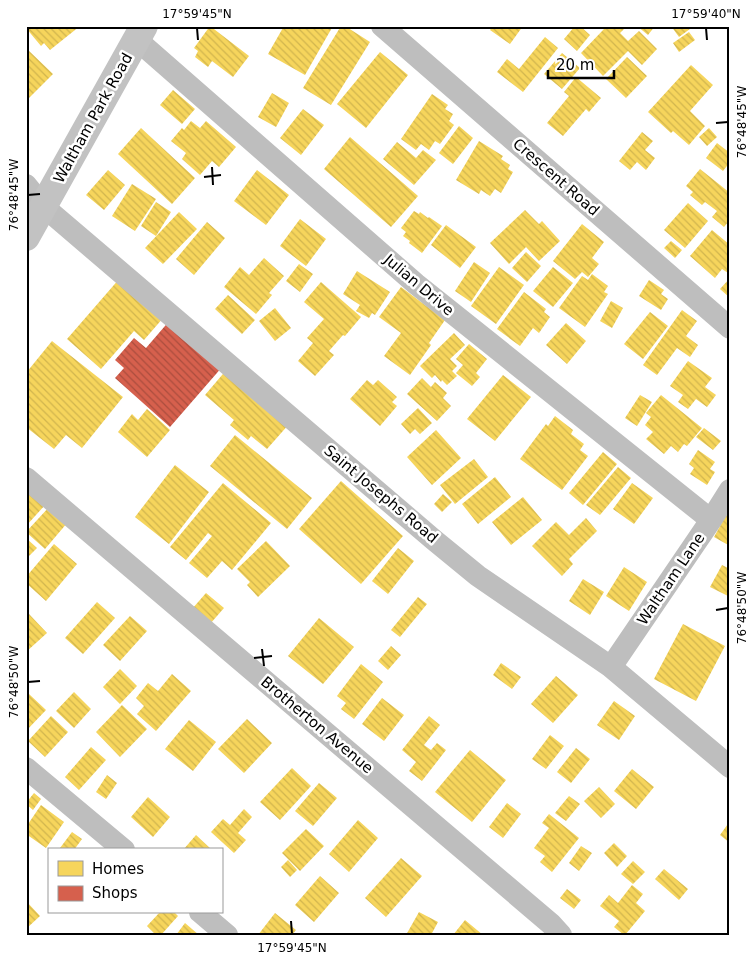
<svg xmlns="http://www.w3.org/2000/svg" width="756" height="961" font-family="'DejaVu Sans',sans-serif">
	<style>
		.homes { fill: url(#homes-back-hatch) }
		.shops { fill: url(#shops-back-hatch) }
		.lines { fill: none; stroke-linecap: round; stroke-linejoin: round }
		.street { stroke: #bebebe; stroke-width: 22 }
		.secondary { stroke: #c2c2c2; stroke-width: 28 }
		.ticks { fill: none; stroke: #000; stroke-width: 2 }
		.labels { text-anchor: middle; stroke-width: 5; stroke-linejoin: round; paint-order: stroke }
		.street-label { font-size: 15px; fill: #000; stroke: #fff }
		.neatline { fill: none; stroke: #000; stroke-width: 2 }
		.ticks-label { font-size: 12px; text-anchor: middle; fill: #000 }
	</style>
	<defs>
		<pattern id="homes-back-hatch" width="6" height="6" patternUnits="userSpaceOnUse" patternTransform="scale(1.25)"><rect width="6" height="6" fill="#f6d55c"/><path d="M-1 5l2 2M0 0l6 6M5-1l2 2" fill="none" stroke="#d1b54e"/></pattern>
		<pattern id="shops-back-hatch" width="6" height="6" patternUnits="userSpaceOnUse" patternTransform="scale(1.25)"><rect width="6" height="6" fill="#d6604d"/><path d="M-1 5l2 2M0 0l6 6M5-1l2 2" fill="none" stroke="#ab4d3e"/></pattern>
	</defs>
	<rect width="100%" height="100%" fill="#fff"/>
	<path class="homes" d="M26 26H80L50 50 44 43 41 46 26 28Z
		M210 26 249 56 233 77 212 61 208 67 195 57 198 51 194 48Z
		M284 26H333L305 75 268 54Z
		M341 26H345L370 42 331 105 303 88Z
		M493 26H523L510 44 490 30Z
		M575 26H580L590 35 577 51 564 39Z
		M602 26H627L620 33 628 41 639 31 657 49 642 65 628 51 603 76 581 53 604 29Z
		M637 26H655L648 35Z
		M671 26H694L679 37Z
		M689 32 695 40 679 52 673 43Z
		M545 37 558 48 523 92 497 72 507 59 519 69Z
		M26 48 53 74 29 98 26 96Z
		M380 52 408 75 366 128 337 104Z
		M562 53 580 68 562 89 544 74Z
		M627 57 647 76 626 98 606 79Z
		M691 65 713 85 690 111 705 126 689 145 673 131 671 133 648 112Z
		M576 77 601 98 589 112 586 109 563 136 547 123 569 96 564 92Z
		M173 90 195 109 182 124 160 105Z
		M272 93 289 103 276 127 258 117Z
		M432 94 448 105 445 109 453 114 449 121 454 125 440 144 435 141 429 150 421 144 416 150 401 139Z
		M303 109 324 125 301 155 280 138Z
		M191 121 200 128 206 121 236 147 219 167 212 161 200 175 182 159 186 153 171 141 182 128 184 130Z
		M459 126 473 138 453 164 439 153Z
		M141 128 195 178 172 204 118 154Z
		M709 128 717 137 707 146 699 137Z
		M642 132 653 141 645 150 655 158 646 170 637 162 630 170 619 161Z
		M350 137 418 196 391 227 324 169Z
		M479 141 503 156 501 159 510 165 508 169 513 172 501 193 495 189 490 196 481 190 479 194 456 180Z
		M397 142 416 158 423 150 436 160 414 185 383 159Z
		M717 143 730 153V162L723 171 706 158Z
		M700 169 730 193V223L729 221 724 227 712 217 717 211 705 202 702 205 690 195 693 192 686 186Z
		M108 170 125 185 104 210 86 195Z
		M257 170 289 195 266 225 234 201Z
		M132 184 156 199 135 231 112 216Z
		M156 202 171 212 156 236 141 226Z
		M688 203 708 221 685 248 664 230Z
		M525 210 539 224 542 221 560 241 539 261 526 247 509 264 490 243Z
		M414 211 419 214 420 212 428 218 429 217 442 226 422 253 409 243 410 241 403 236 406 232 401 228Z
		M179 212 197 229 163 264 145 248Z
		M300 219 326 239 306 266 280 246Z
		M207 222 225 238 194 275 176 259Z
		M582 224 604 242 592 258 599 264 588 277 582 272 575 279 553 261Z
		M446 225 476 247 460 268 431 245Z
		M712 230 730 245V271L728 273 722 269 715 278 690 256Z
		M671 241 682 250 675 258 664 248Z
		M526 252 541 266 527 282 512 268Z
		M264 258 284 276 269 293 272 295 256 314 224 287 240 267 249 275Z
		M474 262 490 273 471 302 455 291Z
		M299 264 313 274 300 292 286 281Z
		M499 267 524 285 496 324 471 306Z
		M553 267 573 283 553 307 533 291Z
		M357 271 390 292 375 315 372 313 369 318 356 311 360 305 343 294Z
		M592 274 608 286 604 292 608 294 585 327 559 308 582 276 588 280Z
		M120 278 164 317 144 340 134 331 101 369 67 339Z
		M730 278V298L720 289Z
		M649 280 664 290 661 294 668 299 661 310 639 296Z
		M321 282 361 317 345 336 343 335 329 351 334 355 315 376 298 361 313 343 307 338 324 319 304 302Z
		M401 287 445 320 429 343 431 345 410 375 384 356 401 333 379 317Z
		M524 292 546 309 544 312 550 317 539 333 533 328 520 346 497 329Z
		M228 295 255 320 242 334 215 309Z
		M611 301 623 308 612 328 600 321Z
		M275 308 291 328 275 341 259 321Z
		M682 310 697 321 686 336 698 345 690 357 677 348 657 375 643 365Z
		M650 312 668 326 643 359 624 344Z
		M566 323 586 341 567 364 546 345Z
		M454 333 465 345 450 359 457 366 452 371 457 376 447 385 442 380 441 382 435 375 432 378 420 366Z
		M52 341 123 397 82 448 66 435 54 449 26 427V373Z
		M469 344 487 359 476 373 480 377 472 386 456 373 463 365 456 359Z
		M688 361 712 378 705 387 716 395 707 407 696 399 688 409 678 402 683 395 670 386Z
		M228 368 290 423 267 449 251 436 248 440 230 425 234 420 205 395Z
		M503 375 531 397 495 441 467 419Z
		M422 378 431 387 435 382 447 393 443 398 451 406 437 421 407 394Z
		M367 380 373 385 378 380 397 397 392 402 397 406 380 426 350 399Z
		M640 395 652 402 637 426 625 418Z
		M661 395 702 428 687 446 684 444 678 452 671 446 664 454 646 439 653 432 645 425 651 417 646 413Z
		M418 408 432 423 420 434 415 429 410 434 401 424Z
		M147 409 170 430 147 457 118 432 132 414 138 420Z
		M555 416 573 430 571 434 584 444 580 450 588 456 562 490 520 459 546 424 548 426Z
		M704 428 721 441 713 450 696 437Z
		M436 430 461 458 432 485 407 457Z
		M235 435 312 498 287 529 210 466Z
		M698 450 715 462 710 469 715 472 707 485 690 474 694 468 689 464Z
		M603 452 617 464 583 505 569 493Z
		M474 459 488 477 455 504 440 485Z
		M175 465 209 492 169 544 135 517Z
		M618 467 631 478 600 515 586 505Z
		M495 477 511 497 478 524 462 504Z
		M341 481 403 536 361 584 299 529Z
		M223 483 271 523 232 570 222 561 207 578 189 563 212 536 208 533 186 560 170 547Z
		M632 483 653 498 634 524 613 509Z
		M31 490 46 504 26 526V495Z
		M443 494 452 502 442 512 434 504Z
		M523 497 542 520 511 545 492 522Z
		M50 506 68 522 45 549 26 532Z
		M730 508V546L714 537Z
		M586 518 597 531 569 559 573 564 562 576 532 546 556 522 569 535Z
		M26 538 37 548 26 559Z
		M266 541 290 566 258 597 247 585 250 582 237 569Z
		M54 544 77 564 46 601 26 583V577Z
		M398 548 414 561 388 594 372 581Z
		M722 565 730 569V597L710 587Z
		M624 567 647 582 629 611 606 596Z
		M583 579 604 592 590 615 569 601Z
		M206 593 224 608 210 624 192 609Z
		M418 597 427 604 400 637 391 630Z
		M97 602 115 618 83 654 65 638Z
		M29 614 47 633 26 652V616Z
		M130 616 147 631 120 661 103 645Z
		M319 618 354 647 323 684 288 656Z
		M683 624 725 646 696 701 654 679Z
		M391 646 401 655 388 670 378 661Z
		M501 663 521 677 512 689 493 675Z
		M361 664 383 682 354 719 341 709 346 703 337 696Z
		M120 669 137 686 120 704 103 687Z
		M172 674 191 691 156 731 137 714 144 706 136 698 148 683 158 691Z
		M556 676 578 695 553 723 531 704Z
		M74 692 91 709 74 728 56 711Z
		M29 694 46 710 26 731V696Z
		M382 698 404 715 384 741 362 724Z
		M614 701 635 716 619 740 597 725Z
		M122 705 147 729 120 757 96 732Z
		M51 716 68 732 45 757 28 741Z
		M429 716 440 725 424 745 431 750 437 743 446 750 422 781 409 771 416 762 402 750Z
		M247 719 272 743 244 773 218 749Z
		M189 720 216 742 193 771 165 749Z
		M550 735 564 746 546 769 532 759Z
		M91 747 106 760 79 790 65 777Z
		M576 748 590 759 571 783 557 772Z
		M470 750 506 780 472 822 435 792Z
		M292 768 311 786 280 820 260 802Z
		M632 769 654 787 636 809 614 791Z
		M107 775 117 783 106 799 96 792Z
		M319 783 337 798 313 826 295 811Z
		M599 787 615 804 601 818 584 801Z
		M34 793 41 799 33 810 26 804V803Z
		M569 796 580 804 566 821 555 813Z
		M148 797 170 817 153 837 131 817Z
		M507 803 521 814 503 838 489 827Z
		M41 805 64 822 46 848 26 834V827Z
		M244 809 252 817 238 833 246 840 234 853 211 832 223 819 230 825Z
		M549 814 579 838 552 872 540 862 545 856 534 848 549 828 542 823Z
		M358 820 378 838 349 872 329 854Z
		M730 821V843L720 835Z
		M306 829 324 846 300 871 282 853Z
		M72 832 82 839 74 850H62L60 848Z
		M196 835 212 850H183Z
		M614 843 627 856 617 867 604 853Z
		M581 846 592 853 579 871 569 863Z
		M401 858 422 876 386 917 365 898Z
		M288 860 297 870 290 877 281 867Z
		M633 861 645 872 633 884 621 874Z
		M664 869 688 889 679 900 655 879Z
		M320 876 339 893 314 922 295 905Z
		M632 885 643 894 636 903 645 911 625 935H624L614 927 619 921 600 906 609 895 618 903Z
		M567 889 581 900 574 909 560 898Z
		M26 901 40 916 26 929Z
		M160 912H174L178 916 161 935H156L147 926Z
		M419 912 438 922 431 935H406Z
		M275 913 296 930 292 935H258Z
		M465 920 483 935H453Z
		M185 923 199 935H176Z"/>
	<path class="shops" d="M171 319 223 366 170 427 115 378 124 368 115 360 134 338 146 348Z"/>
	<g class="lines">
		<path class="street" d="M382 26 730 328
			M137 40 416 284 711 520
			M26 185 43 206 434 540 478 576 611 667 730 767
			M26 478 551 924 561 935
			M611 667 711 520 730 490
			M26 768 124 850
			M200 912 227 935"/>
		<path class="secondary" d="M26 237 144 26"/>
	</g>
	<path class="ticks" d="M197 28 198 40M706 28 707 40M716 123 728 122M212 167 213 185M204 177 221 175M28 195 40 194M716 610 728 608M262 649 264 666M254 658 272 656M28 682 40 681M291 921 292 934"/>
	<g class="labels">
		<g class="street-label">
			<text transform="translate(93 118) rotate(-61)" y="5">Waltham Park Road</text>
			<text transform="translate(556 177) rotate(41)" y="5">Crescent Road</text>
			<text transform="translate(419 285) rotate(40)" y="5">Julian Drive</text>
			<text transform="translate(381 494) rotate(40)" y="5">Saint Josephs Road</text>
			<text transform="translate(671 579) rotate(-56)" y="5">Waltham Lane</text>
			<text transform="translate(317 725) rotate(40)" y="5">Brotherton Avenue</text>
		</g>
	</g>
	<rect width="756" height="961" fill="none" stroke="#ffffff" stroke-width="55"/>
	<rect x="48" y="848" width="175" height="65" fill="#ffffff" stroke="#999999"/>
	<rect x="58" y="861" width="25" height="15" fill="#f6d55c" stroke="#999999"/>
	<text x="92" y="874" font-size="15" fill="#000000">Homes</text>
	<rect x="58" y="886" width="25" height="15" fill="#d6604d" stroke="#999999"/>
	<text x="92" y="898" font-size="15" fill="#000000">Shops</text>
	<path d="M548 70v8h66v-8" fill="none" stroke="#000000" stroke-width="2.5"/>
	<text x="556" y="70" font-size="15" fill="#000000" stroke="#ffffff" stroke-width="4" paint-order="stroke">20 m</text>
	<rect x="28" y="28" width="700" height="906" class="neatline"/>
	<g class="ticks-label">
		<text x="197" y="18">17°59'45"N</text>
		<text x="706" y="18">17°59'40"N</text>
		<text transform="translate(742 122) rotate(-90)" y="4">76°48'45"W</text>
		<text transform="translate(14 195) rotate(-90)" y="4">76°48'45"W</text>
		<text transform="translate(742 608) rotate(-90)" y="4">76°48'50"W</text>
		<text transform="translate(14 682) rotate(-90)" y="4">76°48'50"W</text>
		<text x="292" y="952">17°59'45"N</text>
	</g>
</svg>
